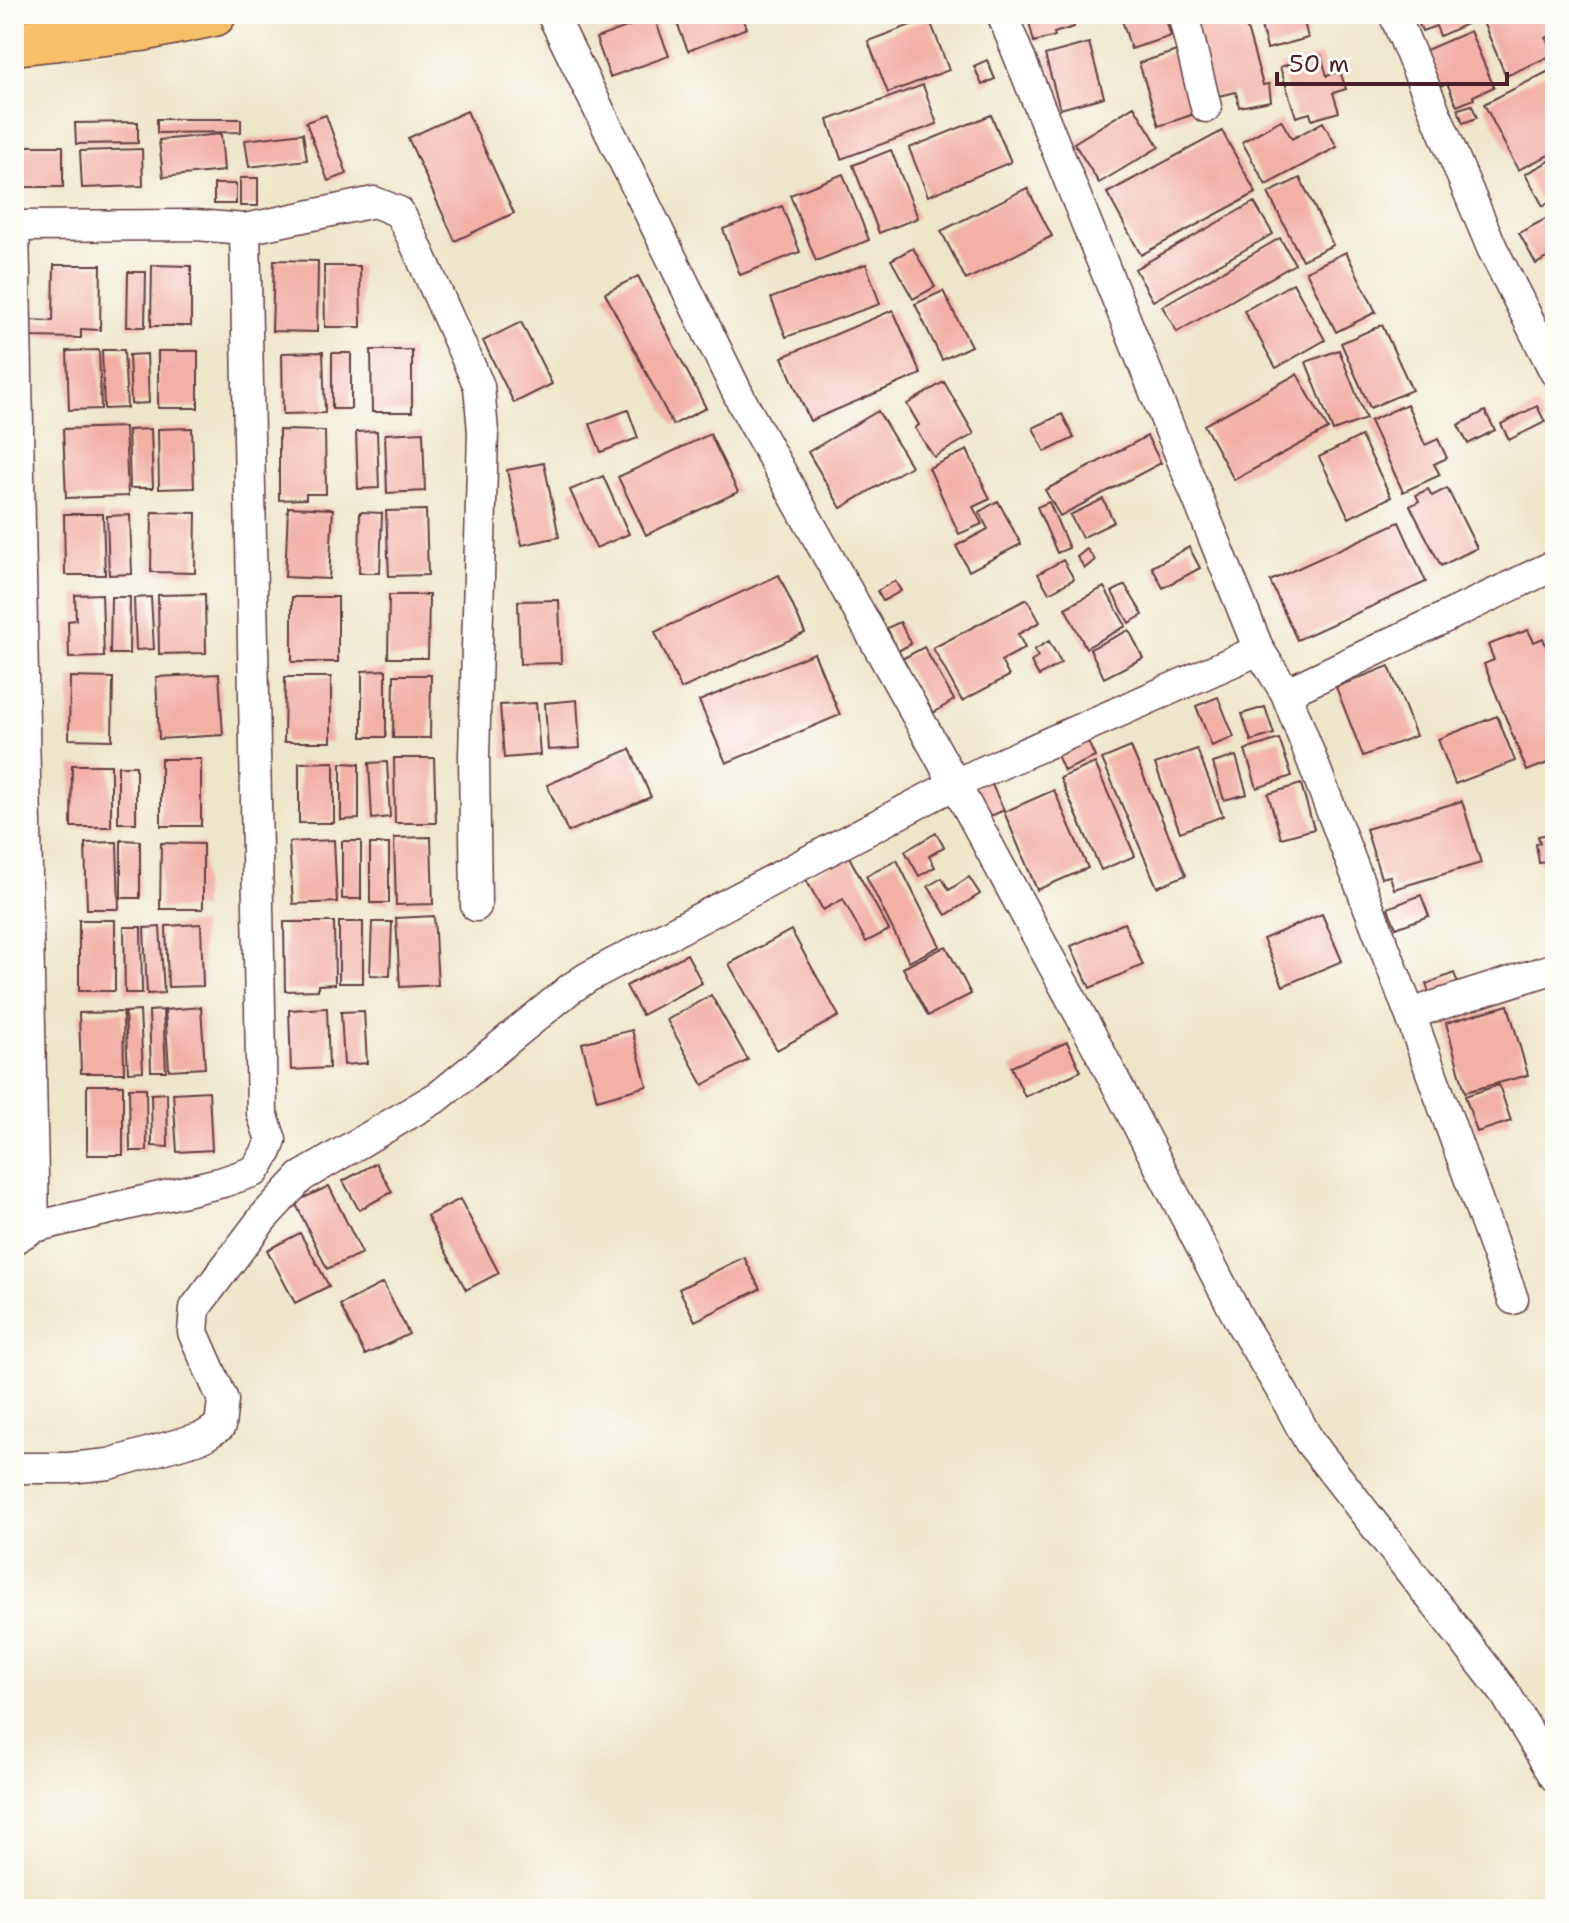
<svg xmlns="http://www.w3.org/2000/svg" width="1569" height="1923" font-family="'Shantell Sans',sans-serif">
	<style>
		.building { fill: #f2b0a7 }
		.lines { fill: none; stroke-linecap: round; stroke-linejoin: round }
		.minor-casing { stroke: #633d43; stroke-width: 33 }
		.primary-casing { stroke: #633d43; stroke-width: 47 }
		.minor { stroke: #fff; stroke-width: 30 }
		.primary { stroke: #f6c06b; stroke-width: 44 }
	</style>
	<rect width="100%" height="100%" fill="#fdfcf7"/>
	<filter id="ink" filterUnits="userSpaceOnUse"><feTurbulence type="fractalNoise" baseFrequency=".0125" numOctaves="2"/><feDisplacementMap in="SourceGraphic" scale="16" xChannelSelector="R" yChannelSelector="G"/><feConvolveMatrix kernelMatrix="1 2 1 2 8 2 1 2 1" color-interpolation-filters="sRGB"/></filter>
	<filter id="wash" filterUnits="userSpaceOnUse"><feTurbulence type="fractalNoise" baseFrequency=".006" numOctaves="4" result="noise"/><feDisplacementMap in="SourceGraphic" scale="32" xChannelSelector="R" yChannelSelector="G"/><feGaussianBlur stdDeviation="1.8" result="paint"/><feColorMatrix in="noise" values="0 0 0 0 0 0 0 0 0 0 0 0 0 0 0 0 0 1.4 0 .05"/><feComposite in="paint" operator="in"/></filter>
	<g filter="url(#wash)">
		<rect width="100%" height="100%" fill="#eee6ca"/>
		<g id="blocks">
			<path class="building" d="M677 14H741L747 28 688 51 674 15Z
				M1027 14H1071L1074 27 1054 33 1055 36 1034 42Z
				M1120 14H1164L1171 36 1131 49Z
				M1192 14H1243L1263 85 1269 84 1271 101 1239 107 1236 92 1214 97Z
				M1258 14H1302L1308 38 1267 49Z
				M1415 14H1465L1469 23 1440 36 1436 26 1422 31Z
				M1497 14H1536L1539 22 1552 16 1555 24V34L1546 38 1550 47 1555 45V54L1506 76 1482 20Z
				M654 17 669 56 610 77 596 38Z
				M929 18 949 70 888 93 868 41Z
				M1470 31 1494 87 1473 96 1474 99 1457 106 1447 83 1440 86 1424 51Z
				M1089 43 1104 97 1060 109 1045 55Z
				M1180 50 1200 112 1159 126 1139 63Z
				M1321 55 1327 76 1340 71 1346 89 1333 93 1339 112 1312 120 1310 113 1296 117 1280 67Z
				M987 60 995 79 982 85 974 66Z
				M1555 68V152L1518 170 1484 104Z
				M923 85 937 124 841 159 828 120Z
				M1472 105 1477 118 1463 123 1458 109Z
				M1134 106 1159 147 1099 183 1074 143Z
				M467 111 514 213 455 241 408 138Z
				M326 115 347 174 328 181 306 122Z
				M991 115 1011 162 928 196 909 148Z
				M157 119H241V132L157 133Z
				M1281 120 1292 139 1323 122 1337 147 1266 185 1242 142Z
				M138 122V143L76 144 75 123Z
				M1222 131 1256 193 1141 255 1107 193Z
				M303 133 307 160 249 167 245 140Z
				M221 134 224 171 163 177 159 140Z
				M14 146H63V187H14Z
				M142 149 143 186 82 188 80 151Z
				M891 150 918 218 879 233 853 165Z
				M1555 158V199L1543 206 1525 174Z
				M843 174 869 240 816 261 790 195Z
				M240 178H258V206H240Z
				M1300 178 1333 245 1302 260 1268 193Z
				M214 184H236V204H214Z
				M1027 188 1052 236 966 280 941 231Z
				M1254 202 1273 234 1153 301 1135 269Z
				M782 206 800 252 740 275 723 229Z
				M1555 214V253L1536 264 1519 233Z
				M1280 238 1295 264 1177 332 1162 306Z
				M913 248 935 287 913 299 891 260Z
				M1346 252 1376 312 1336 332 1306 271Z
				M274 260 318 261 317 332 272 331Z
				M866 264 880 304 786 337 771 298Z
				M54 265H101L100 330 81 329V338L29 337V320L53 321Z
				M152 265 191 266V326H151Z
				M324 266H360L361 327H325Z
				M128 272H146L145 327H127Z
				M638 276 706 408 673 425 605 293Z
				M1293 283 1325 340 1276 368 1244 311Z
				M943 291 971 346 942 360 915 304Z
				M893 310 921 374 810 421 782 357Z
				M521 322 552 384 514 403 483 341Z
				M1382 325 1412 390 1370 408 1341 343Z
				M99 350 101 409 69 410 67 351Z
				M102 350H124L127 408 104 409Z
				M371 350H412V412H372Z
				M1339 350 1366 419 1333 431 1306 362Z
				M158 351H198V408H158Z
				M323 352 325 413 283 414 282 353Z
				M332 353H351V409H332Z
				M147 354 149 403 131 404 129 355Z
				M1297 374 1328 429 1234 480 1204 425Z
				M944 382 974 434 934 457 915 428 919 425 907 404Z
				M1407 404 1425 445 1438 439 1447 458 1434 464 1440 475 1403 492 1370 421Z
				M1537 406 1545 422 1509 440 1501 424Z
				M628 410 638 438 601 452 590 424Z
				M878 411 911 466 841 508 808 452Z
				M1485 411 1495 430 1468 444 1458 425Z
				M1062 414 1074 438 1045 452 1033 428Z
				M125 427 128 496 66 498 63 429Z
				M192 428 194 488 159 489 158 429Z
				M151 429 153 488H130L128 430Z
				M279 430 325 431 326 494H306V499L279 500Z
				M377 431 379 488 358 489 356 432Z
				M423 432 425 491 387 493 385 434Z
				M710 434 738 492 646 535 618 477Z
				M1147 436 1161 463 1060 516 1045 490Z
				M1361 436 1391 497 1349 518 1319 457Z
				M967 450 990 499 973 507 982 524 959 534 929 468Z
				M544 463 559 537 522 545 507 470Z
				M603 476 629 534 596 548 570 490Z
				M1447 488 1477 548 1441 566 1410 506 1419 501 1416 495 1428 489 1432 496Z
				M1103 499 1114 522 1082 538 1070 515Z
				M998 501 1021 544 969 571 956 546 988 529 979 512Z
				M1049 502 1069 548 1057 553 1037 507Z
				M288 507 333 509 329 579 285 577Z
				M426 510 428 575 389 576 386 511Z
				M152 512 196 513 195 573 151 572Z
				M360 512 382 513 380 573H359Z
				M64 514H103L105 575H65Z
				M130 515 132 574 109 575 107 516Z
				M1399 522 1426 582 1297 640 1270 581Z
				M1189 547 1200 568 1163 588 1152 567Z
				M1087 549 1095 560 1085 568 1077 557Z
				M1063 560 1074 579 1049 593 1038 574Z
				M779 575 805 633 681 689 655 632Z
				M895 581 901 591 883 601 877 591Z
				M1125 585 1143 615 1129 623 1112 592Z
				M1104 587 1126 626 1086 648 1065 608Z
				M102 594 104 657 69 658 68 621 76 620 75 595Z
				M205 594 206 653 159 654 158 595Z
				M389 595H429L428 658H388Z
				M111 597H130L129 654H110Z
				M151 597 154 649 136 650 134 598Z
				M292 597H338V662H292Z
				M1027 599 1040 622 1018 634 1025 648 1001 661 1009 676 962 701 933 648Z
				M559 600 561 663 520 664 518 601Z
				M900 622 911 644 898 651 887 628Z
				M1129 630 1143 658 1104 678 1090 649Z
				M1528 630 1534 642 1543 638 1546 646 1550 645 1555 658V760L1527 771 1484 664 1494 660 1488 645Z
				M1049 641 1061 663 1039 676 1031 662 1038 657 1034 650Z
				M924 647 954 700 933 713 902 659Z
				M814 653 840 715 726 763 699 701Z
				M1389 666 1416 736 1363 756 1336 687Z
				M386 670V737H362V671Z
				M219 674 223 735 159 739 156 677Z
				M394 675H431L430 738H393Z
				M70 677 113 678 112 740 69 739Z
				M285 677H331V742H284Z
				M1218 697 1234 737 1212 746 1196 706Z
				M577 700 580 748 548 750 545 703Z
				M536 703 540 755 504 758 500 705Z
				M1265 707 1274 734 1251 741 1242 714Z
				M1497 716 1515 761 1455 784 1438 739Z
				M1084 733 1095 757 1064 771 1053 746Z
				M1279 739 1292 776 1257 788 1245 750Z
				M1131 747 1186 875 1157 887 1102 759Z
				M630 749 651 797 568 832 547 785Z
				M1197 749 1223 816 1180 832 1155 764Z
				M1236 756 1247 794 1224 800 1213 763Z
				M394 758H434L436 823H395Z
				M161 759H201V826H161Z
				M334 762V823H299V763Z
				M387 762 390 817 372 819 369 763Z
				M341 763 359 764V819L341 820Z
				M1095 763 1135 856 1101 870 1060 778Z
				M72 765H111V827H71Z
				M118 766H136V823H118Z
				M990 781 1004 810 985 819 971 789Z
				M1301 784 1314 829 1281 838 1268 794Z
				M1054 790 1088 868 1037 890 1004 812Z
				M1462 801 1481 863 1394 889 1390 876 1381 878 1366 829Z
				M936 833 944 847 929 856 935 867 919 876 905 851Z
				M1555 833V860L1539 863 1536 844 1540 843 1538 836Z
				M431 837 433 904 396 905 394 838Z
				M121 840 140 841V898H121Z
				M334 840 337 902 293 904 289 842Z
				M342 841H361V899H342Z
				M117 842 119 909H87L85 843Z
				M161 843 203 844V909H160Z
				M370 844H389V903H370Z
				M848 855 889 930 866 942 843 899 823 910 805 878Z
				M897 860 940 946 909 962 866 876Z
				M969 877 980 894 946 915 928 886 942 878 949 890Z
				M1421 895 1429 916 1396 928 1388 908Z
				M1322 914 1342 961 1283 986 1263 939Z
				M434 916 438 985 400 987 396 918Z
				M79 920H115V991H79Z
				M284 922H334L335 984 318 985V990L285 991Z
				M339 922H363V983H339Z
				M372 922H392L390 976 370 975Z
				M1124 923 1143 965 1090 988 1071 946Z
				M201 924 203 986 168 987 166 926Z
				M124 927H141L142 993H125Z
				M160 927 164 993 147 994 144 928Z
				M791 930 839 1016 777 1050 729 964Z
				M946 946 971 994 928 1016 903 968Z
				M687 954 702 983 642 1015 626 986Z
				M1454 973 1459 986 1431 998 1426 984Z
				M711 995 748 1060 703 1085 667 1020Z
				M1508 1005 1528 1075 1465 1092 1446 1023Z
				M201 1007 205 1068 169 1070 165 1010Z
				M327 1008 329 1068 291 1070 289 1010Z
				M163 1010 166 1071H151L149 1011Z
				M140 1011 143 1071 128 1072 125 1012Z
				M364 1011 367 1063 344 1065 341 1012Z
				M123 1012 124 1073H81L79 1013Z
				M632 1030 647 1086 597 1100 582 1043Z
				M1067 1042 1081 1071 1025 1097 1011 1067Z
				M87 1085H123V1155H87Z
				M1499 1085 1511 1121 1477 1132 1465 1096Z
				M129 1088H146L147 1151H130Z
				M209 1091 212 1150 177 1152 173 1093Z
				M167 1093 168 1147 152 1146 151 1094Z
				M376 1163 392 1192 359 1210 343 1181Z
				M329 1186 362 1253 327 1269 295 1202Z
				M460 1199 499 1273 466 1290 427 1216Z
				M300 1233 329 1286 295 1303 267 1250Z
				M744 1257 760 1289 695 1321 679 1289Z
				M383 1283 409 1334 365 1355 340 1305Z"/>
		</g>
	</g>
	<g filter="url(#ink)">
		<use href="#blocks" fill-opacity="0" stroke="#633d43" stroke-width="2"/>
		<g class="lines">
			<g class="minor-casing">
				<path id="minor" d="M552 14 743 404 955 784 1091 1035 1242 1325 1283 1393 1309 1441 1505 1693 1555 1777
					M1183 14 1206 107
					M1394 14 1492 248 1555 372
					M14 226 196 225 245 229 374 202 399 212 413 239 479 386 483 432 474 756 476 906
					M14 226 34 1227
					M1259 650 1286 693 1555 565
					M1286 693 1410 1014 1513 1299
					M1410 1014 1555 968
					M14 1239 34 1227 223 1182 255 1171 267 1151 271 1140 262 1113 245 229
					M14 1468H69L109 1464 203 1437 220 1426 223 1400 193 1332 195 1308 263 1218 301 1177 439 1096 570 989 588 977 955 784 1259 650 1002 14"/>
			</g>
			<g class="primary-casing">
				<path id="primary" d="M14 43 142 29 214 14"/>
			</g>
			<use href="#minor" class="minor"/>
			<use href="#primary" class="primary"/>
		</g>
	</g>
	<rect width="1569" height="1923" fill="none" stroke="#fdfcf7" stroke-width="48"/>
	<path d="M1277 72v12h230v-12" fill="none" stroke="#4a1f2b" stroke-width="4"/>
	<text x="1289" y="72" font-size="24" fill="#4a1f2b" stroke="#fdfcf7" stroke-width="6" paint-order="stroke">50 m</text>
</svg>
